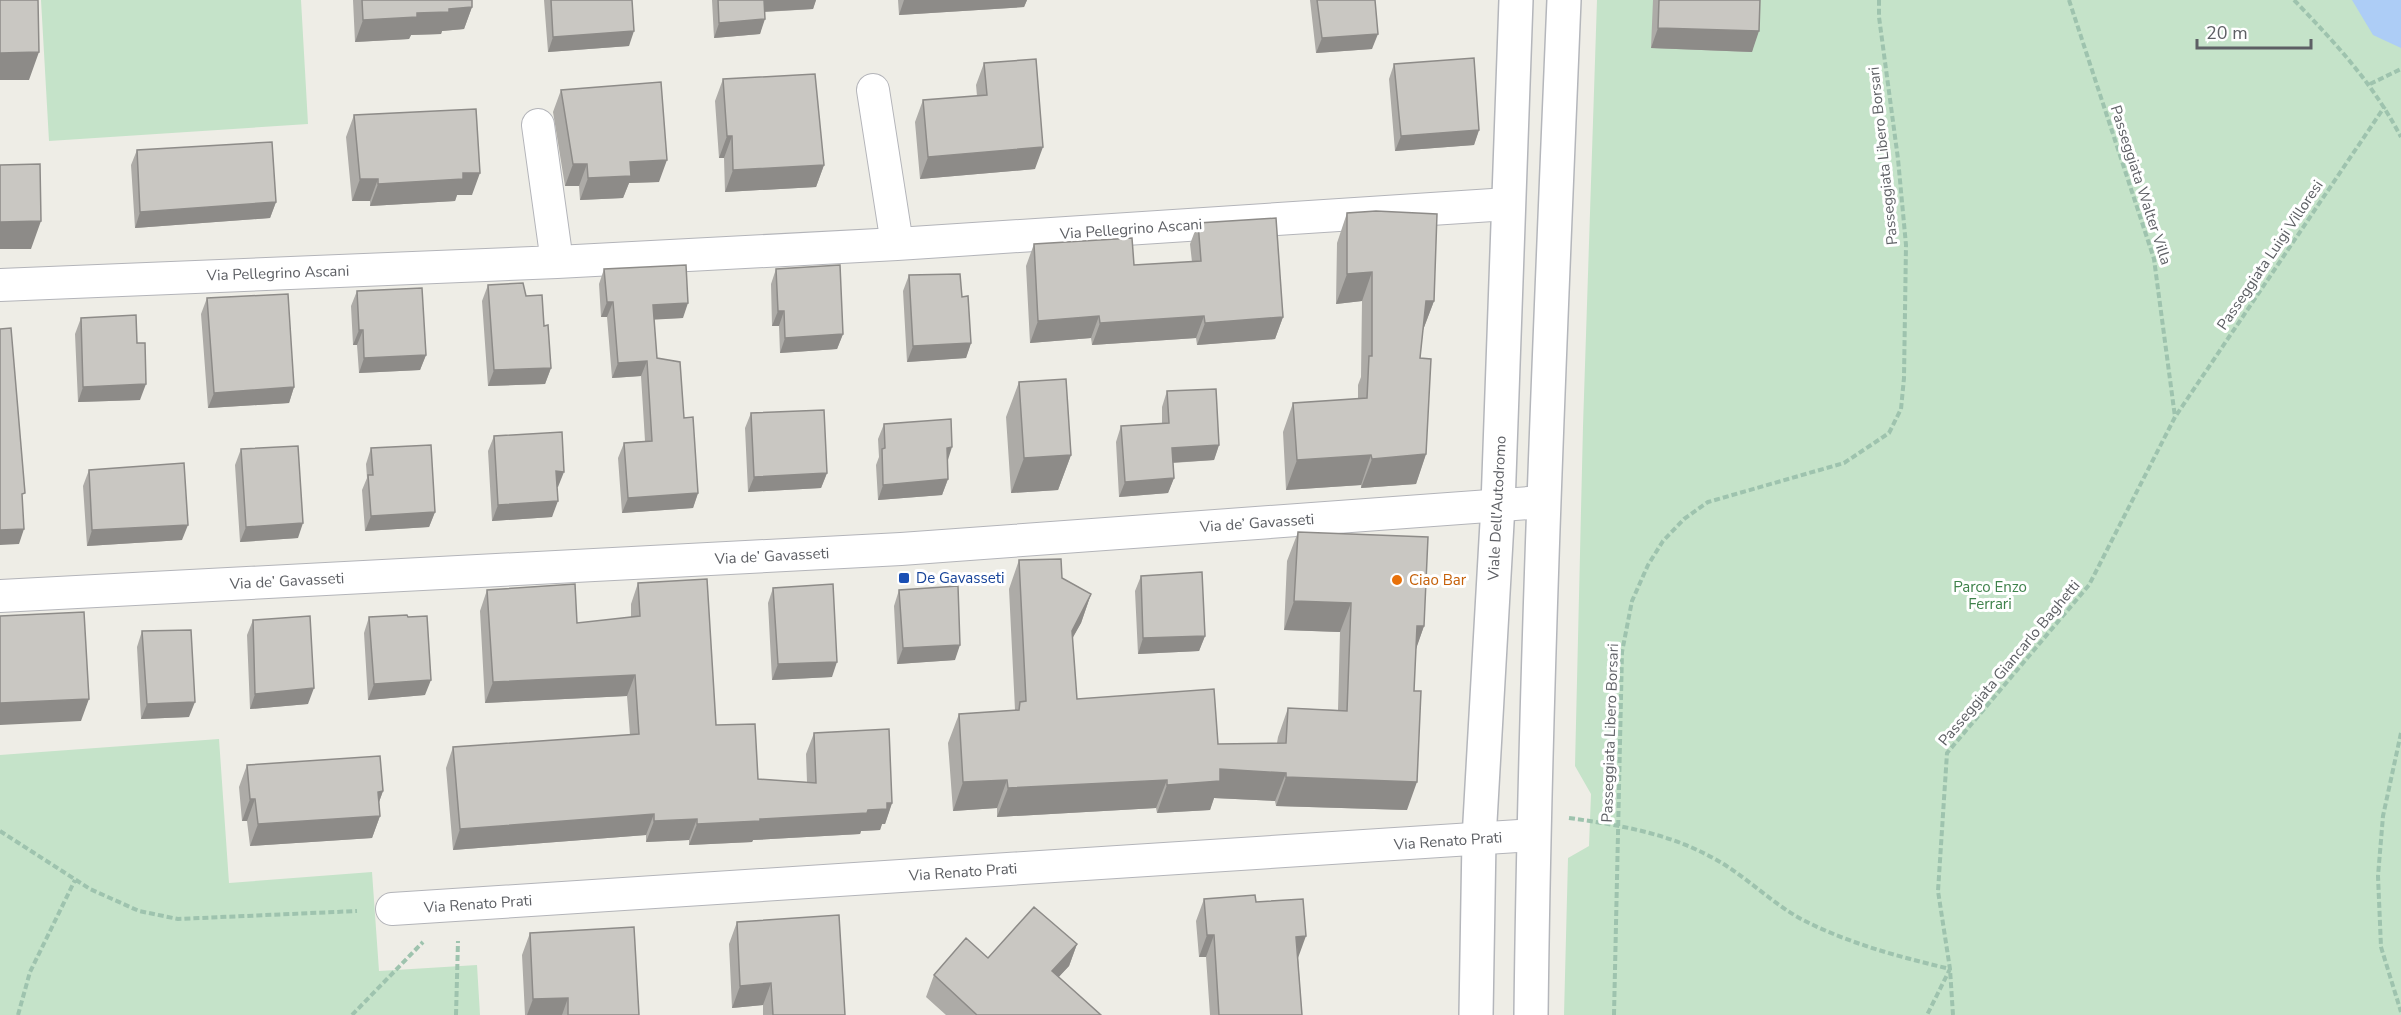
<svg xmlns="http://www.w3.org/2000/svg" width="2401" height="1015" font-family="'Nunito Sans',sans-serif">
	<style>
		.green { fill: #c5e3c9 }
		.water { fill: #adcdf6 }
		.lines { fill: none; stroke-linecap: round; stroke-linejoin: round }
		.street-casing { stroke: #b3b4b9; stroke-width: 34 }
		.secondary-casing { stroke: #b4b6bb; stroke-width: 36 }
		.path { stroke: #9ec3ae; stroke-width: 4; stroke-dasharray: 6 3; stroke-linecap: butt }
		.street { stroke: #fff; stroke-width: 32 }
		.secondary { stroke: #fff; stroke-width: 33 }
		.wall { fill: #adaba7 }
		.shaded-wall { fill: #8d8b88 }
		.building { fill: #c9c7c2; stroke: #8d8b88; stroke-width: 1.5 }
		.transit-dot { fill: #1a4fb4; stroke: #fff; stroke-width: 2 }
		.food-dot { fill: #e8710a; stroke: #fff; stroke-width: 2 }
		.labels { text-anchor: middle; stroke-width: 6; stroke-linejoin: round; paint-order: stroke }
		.street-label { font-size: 15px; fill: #5d5f64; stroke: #fff }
		.transit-label { font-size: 15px; fill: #164399; stroke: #fff; text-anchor: start }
		.food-label { font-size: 15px; fill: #c56008; stroke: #fff; text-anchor: start }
		.park-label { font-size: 15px; fill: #3f824b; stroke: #fff }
	</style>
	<rect width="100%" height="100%" fill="#eeede6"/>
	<path class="green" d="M41 0H301L308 124 49 141Z
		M1597 0H2401V1015H1564L1568 858 1589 846 1591 794 1575 766 1583 426Z
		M219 739 229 883 372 872 379 971 477 965 480 1015H0V755Z"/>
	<path class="water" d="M2352 0H2401V48L2373 35Z"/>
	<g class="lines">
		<g class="street-casing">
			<path id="street" d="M873 90 897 244
				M538 125 557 262
				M0 285 557 262 897 244 1508 204
				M0 596 901 549 1543 502
				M392 909 1533 835"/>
		</g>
		<g class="secondary-casing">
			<path id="secondary" d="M1476 1015 1479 839 1498 505 1516 0
				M1531 1015C1535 676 1550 338 1564 0"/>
		</g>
		<path class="path" d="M2069 0 2154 259 2175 417
			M2294 0C2337 45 2372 82 2401 137
			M2370 84 2401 69
			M2401 733 2383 816 2378 876 2381 947 2401 1012
			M1569 818C1619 825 1668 833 1713 858 1745 875 1771 903 1803 920 1850 944 1900 957 1950 969L1927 1015
			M0 831 90 889 139 911 178 919 357 911
			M18 1015 30 972 75 880
			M352 1015 423 942
			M456 1015 458 941
			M1614 1015 1622 652 1632 601 1648 565 1663 541 1684 519 1708 502 1844 463 1889 433 1901 409 1904 378 1906 245 1898 159 1879 17V0
			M1953 1015 1950 969 1938 891 1947 753 2089 585 2175 417 2385 106"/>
		<use href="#street" class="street"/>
		<use href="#secondary" class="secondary"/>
	</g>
	<path class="wall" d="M353 0H472V7L464 29 442 31 441 34 411 35 409 39 355 42Z
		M544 0H632L629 46 548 52Z
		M712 0H816L813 9 765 12 760 34 714 38Z
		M898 0H1027L1024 7 899 15Z
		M1310 0H1375L1372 49 1316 53Z
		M1653 0H1760L1752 52 1651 48Z
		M984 63 1035 169 920 179 915 122 923 100 977 96 976 85Z
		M1394 64 1479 130 1474 145 1395 151 1389 79Z
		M723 79 824 165 816 187 725 192 724 158H719L715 101Z
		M561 90 659 182 629 183 623 198 580 200 579 186H565L553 112Z
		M354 115 472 195H457L455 201 370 206V201H352L346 137Z
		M137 150 276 202 270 218 135 228 131 165Z
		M1347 213 1434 301 1423 330 1420 358 1426 454 1416 484 1361 488V485L1286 490 1283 432 1293 403 1358 399V385L1361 377 1362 301 1336 304 1337 243Z
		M1198 223 1283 317 1275 339 1197 345 1196 338 1092 345 1091 338 1030 343 1026 266 1034 244 1134 265 1192 262 1190 244Z
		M604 269 683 318 654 319 657 358 684 418 698 493 693 508 622 513 618 458 624 443 645 441 641 376 612 378 607 317H601L599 284Z
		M776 269 843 334 837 349 780 353 779 326H772L771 284Z
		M909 275 962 297 971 343 966 358 907 362 903 291Z
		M488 285 526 296 551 368 545 384 488 386 482 301Z
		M357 291 426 355 420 370 359 373 357 345H353L351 306Z
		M207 298 294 387 289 403 208 408 201 314Z
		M81 318 137 343 140 400 78 402 75 334Z
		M1019 382 1071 455 1058 490 1011 493 1006 417Z
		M1167 391 1219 445 1214 460 1173 463 1174 478 1168 493 1119 497 1116 442 1121 426 1162 423V407Z
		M751 413 827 473 821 488 748 492 745 428Z
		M884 424 948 460V479L942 495 878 500 876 465 879 457 878 439Z
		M494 436 558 487H557L552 517 492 521 488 451Z
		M371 448 435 512 429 527 365 531 362 490 367 478 366 464Z
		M241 449 298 538 240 542 235 465Z
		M89 470 182 540 87 546 83 486Z
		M1298 532 1424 626 1416 648 1407 810 1276 806 1275 801 1214 798 1210 810 1157 813 1156 808 997 817V808L953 811 948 743 959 714 1015 710 1009 589 1019 560 1062 578 1091 594 1081 623 1072 638 1077 699 1218 744 1277 743 1278 737 1288 708 1338 710 1340 632 1284 630 1287 561Z
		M1141 576 1205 636 1199 651 1138 654 1135 591Z
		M638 583 716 725 758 779 807 782 806 754 814 733 892 803 885 824H882L880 830 861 831 860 834 753 840 752 842 689 845V840L646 842V835L453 850 446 768 453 747 630 735 627 696 485 703 480 611 487 590 577 623 631 617V604Z
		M773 588 832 677 772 680 768 603Z
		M899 590 955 660 897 664 894 606Z
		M369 617 425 695 368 700 364 633Z
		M253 620 308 704 250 709 247 635Z
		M142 631 189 717 141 719 137 647Z
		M247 765 383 791 379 802 380 816 372 838 250 846 247 821H242L239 787Z
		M1204 899 1256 902 1298 958 1302 1015H1210L1206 957H1199L1196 921Z
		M737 922 845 1015H763V1005L732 1008 729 944Z
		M530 933 639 1015H525L522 955Z
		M1077 944 1069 966 1058 977 1101 1015H946L926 997 934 975 988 958Z"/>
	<path class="shaded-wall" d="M762 0H816L813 9 758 12Z
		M904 0H1027L1024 7 899 15Z
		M472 7 464 29 442 31 441 34 411 35 409 39 355 42 363 20 449 9Z
		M765 19 760 34 714 38 719 23Z
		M1658 28 1759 31 1752 52 1651 48Z
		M634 31 629 46 548 52 553 37Z
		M1378 34 1372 49 1316 53 1322 38Z
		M39 52 29 80H0V53Z
		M1479 130 1474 145 1395 151 1401 136Z
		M727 136H732L724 158H719Z
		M1043 147 1035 169 920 179 928 157Z
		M667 160 659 182 629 183 623 198 580 200 588 178 630 162Z
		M573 164H587L579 186H565Z
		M824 165 816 187 725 192 733 170Z
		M463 173H480L472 195H457L455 201 370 206 378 184Z
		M360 179H378L370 201H352Z
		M276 202 270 218 135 228 140 212Z
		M41 221 31 249H0V222Z
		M1372 272 1362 301 1336 304 1347 274Z
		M1426 301H1434L1423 330Z
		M607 302H613L607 317H601Z
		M688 303 683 318 648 320 653 305Z
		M778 311H784L779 326H772Z
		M1099 316 1091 338 1030 343 1038 321Z
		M1204 316 1196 338 1092 345 1100 323Z
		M1283 317 1275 339 1197 345 1205 323Z
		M359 330H363L357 345H353Z
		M843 334 837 349 780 353 785 338Z
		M971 343 966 358 907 362 913 346Z
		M426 355 420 370 359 373 364 358Z
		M647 361 641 376 612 378 618 363Z
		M551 368 545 384 488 386 494 370Z
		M146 384 140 400 78 402 83 387Z
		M294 387 289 403 208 408 214 393Z
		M1219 445 1214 460 1166 463 1172 448Z
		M952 447 947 463V448Z
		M1426 454 1416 484 1361 488 1372 459Z
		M1071 455 1058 490 1011 493 1024 458Z
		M1371 455 1361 485 1286 490 1297 460Z
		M556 471 564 472 558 487H551Z
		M827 473 821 488 748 492 754 477Z
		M1174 478 1168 493 1119 497 1125 482Z
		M948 479 942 495 878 500 883 485Z
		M698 493 693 508 622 513 628 498Z
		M558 501 552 517 492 521 498 505Z
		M435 512 429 527 365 531 371 516Z
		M303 523 298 538 240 542 246 527Z
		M188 525 182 540 87 546 92 530Z
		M24 529 19 544 0 545V530Z
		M1091 594 1081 623 1061 659 1072 631Z
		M1294 601 1351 603 1340 632 1284 630Z
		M1417 626H1424L1414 655Z
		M1205 636 1199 651 1138 654 1143 638Z
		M960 645 955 660 897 664 903 648Z
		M837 662 832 677 772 680 778 664Z
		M635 675 627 696 485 703 493 682Z
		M431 680 425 695 368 700 374 684Z
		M314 688 308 704 250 709 255 694Z
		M89 699 81 721 0 725V703Z
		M195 702 189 717 141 719 147 704Z
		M1220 769 1286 773 1275 801 1214 798 1210 810 1157 813 1167 785Z
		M1286 777 1417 782 1407 810 1276 806Z
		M1007 780 997 808 953 811 963 782Z
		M1167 780 1156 808 997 817 1008 788Z
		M383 791 375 813 378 792Z
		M250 799H255L247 821H242Z
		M887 803H892L885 824H882L880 830 861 831 860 834 753 840 752 842 689 845 697 824 868 810Z
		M654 814 646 835 453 850 460 829Z
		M380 816 372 838 250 846 258 824Z
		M697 819 689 840 646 842 654 821Z
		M1207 935H1214L1206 957H1199Z
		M1306 936 1298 958 1296 937Z
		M1077 944 1069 966 1044 993 1052 971Z
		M771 983 763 1005 732 1008 740 986Z
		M568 998 562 1015H527L533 999Z"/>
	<path class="building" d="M0 0H38L39 52 0 53Z
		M362 0H472V7L449 9V12L417 13V17L363 20Z
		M551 0H632L634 31 553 37Z
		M718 0H764L765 19 719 23Z
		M1317 0H1375L1378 34 1322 38Z
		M1659 0H1760L1759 31 1658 28Z
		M1474 58 1479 130 1401 136 1394 64Z
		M1036 59 1043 147 928 157 923 100 987 95 984 63Z
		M815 74 824 165 733 170 732 136H727L723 79Z
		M661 82 667 160 630 162 631 176 588 178 587 164H573L561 90Z
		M476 109 480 173H463V179L378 184V179H360L354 115Z
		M272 142 276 202 140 212 137 150Z
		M40 164 41 221 0 222V165Z
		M1376 211 1437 214 1434 301H1426L1420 358 1431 359 1426 454 1372 459 1371 455 1297 460 1293 403 1367 398 1369 356H1372V272L1347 274V213Z
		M1276 218 1283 317 1205 323 1204 316 1100 323 1099 316 1038 321 1034 244 1132 238 1134 265 1201 261 1198 223Z
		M686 265 688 303 653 305 657 358 680 362 684 418 693 417 698 493 628 498 624 443 652 441 647 361 618 363 613 302H607L604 269Z
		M840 265 843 334 785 338 784 311H778L776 269Z
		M960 274 962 297 968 296 971 343 913 346 909 275Z
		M523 283 526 296 542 295 544 326 548 325 551 368 494 370 488 285Z
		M422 288 426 355 364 358 363 330H359L357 291Z
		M288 294 294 387 214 393 207 298Z
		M136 315 137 343H145L146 384 83 387 81 318Z
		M11 328 25 493 22 494 24 529 0 530V329Z
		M1066 379 1071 455 1024 458 1019 382Z
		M1216 389 1219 445 1172 448 1174 478 1125 482 1121 426 1169 423 1167 391Z
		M824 410 827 473 754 477 751 413Z
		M951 419 952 447 947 448 948 479 883 485 882 449 885 448 884 424Z
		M562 432 564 472 556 471 558 501 498 505 494 436Z
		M431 445 435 512 371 516 368 475H373L371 448Z
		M298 446 303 523 246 527 241 449Z
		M184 463 188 525 92 530 89 470Z
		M1298 532 1428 537 1424 626H1417L1414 691H1421L1417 782 1286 777V773L1220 769V781L1167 785V780L1008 788 1007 780 963 782 959 714 1019 710 1020 702 1026 701 1019 560 1061 559 1062 578 1091 594 1072 631 1077 699 1214 689 1218 744 1286 743 1288 708 1347 711 1351 603 1294 601Z
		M1202 572 1205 636 1143 638 1141 576Z
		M707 579 716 725 755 724 758 779 816 783 814 733 889 729 892 803H887V809L868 810 867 813 760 819V821L697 824V819L654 821V814L460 829 453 747 639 734 635 675 493 682 487 590 575 584 577 623 640 616 638 583Z
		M833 584 837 662 778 664 773 588Z
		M958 586 960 645 903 648 899 590Z
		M84 612 89 699 0 703V616Z
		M407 615 408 617 427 616 431 680 374 684 369 617Z
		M310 616 314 688 255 694 253 620Z
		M191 630 195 702 147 704 142 631Z
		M380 756 383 791 378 792 380 816 258 824 255 799H250L247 765Z
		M1255 895 1256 902 1303 899 1306 936 1296 937 1302 1015H1219L1214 935H1207L1204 899Z
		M1034 907 1077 944 1052 971 1101 1015H977L934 975 966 938 988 958Z
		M839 915 845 1015H773L771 983 740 986 737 922Z
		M634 927 639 1015H568V998L533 999 530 933Z"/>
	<rect class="transit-dot" x="898" y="572" width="12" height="12" rx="3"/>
	<circle class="food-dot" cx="1397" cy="580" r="6"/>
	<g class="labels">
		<g class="street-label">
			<text transform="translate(1883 156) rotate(-96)" y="5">Passeggiata Libero Borsari</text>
			<text transform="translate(2141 185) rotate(72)" y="5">Passeggiata Walter Villa</text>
			<text transform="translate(1131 229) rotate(-4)" y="5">Via Pellegrino Ascani</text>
			<text transform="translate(2270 255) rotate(-56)" y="5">Passeggiata Luigi Villoresi</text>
			<text transform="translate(278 273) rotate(-2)" y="5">Via Pellegrino Ascani</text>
			<text transform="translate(1497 508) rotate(-87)" y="5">Viale Dell'Autodromo</text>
			<text transform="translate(1257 523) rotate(-4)" y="5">Via de’ Gavasseti</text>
			<text transform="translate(772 556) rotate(-3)" y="5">Via de’ Gavasseti</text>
			<text transform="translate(287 581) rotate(-3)" y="5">Via de’ Gavasseti</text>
			<text transform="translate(2009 663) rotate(-50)" y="5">Passeggiata Giancarlo Baghetti</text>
			<text transform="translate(1610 733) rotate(-88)" y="5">Passeggiata Libero Borsari</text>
			<text transform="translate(1448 841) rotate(-4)" y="5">Via Renato Prati</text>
			<text transform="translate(963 872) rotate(-4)" y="5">Via Renato Prati</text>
			<text transform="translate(478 904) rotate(-4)" y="5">Via Renato Prati</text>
		</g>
		<g class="transit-label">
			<text x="916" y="583">De Gavasseti</text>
		</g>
		<g class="food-label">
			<text x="1409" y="585">Ciao Bar</text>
		</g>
		<g class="park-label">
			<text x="1990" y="592">Parco Enzo<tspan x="1990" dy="17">Ferrari</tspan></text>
		</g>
	</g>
	<path d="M2197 39v9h114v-9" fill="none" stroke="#5d5f64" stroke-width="3"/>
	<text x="2206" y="39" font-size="18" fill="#5d5f64" stroke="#ffffff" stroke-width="4.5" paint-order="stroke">20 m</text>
</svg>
